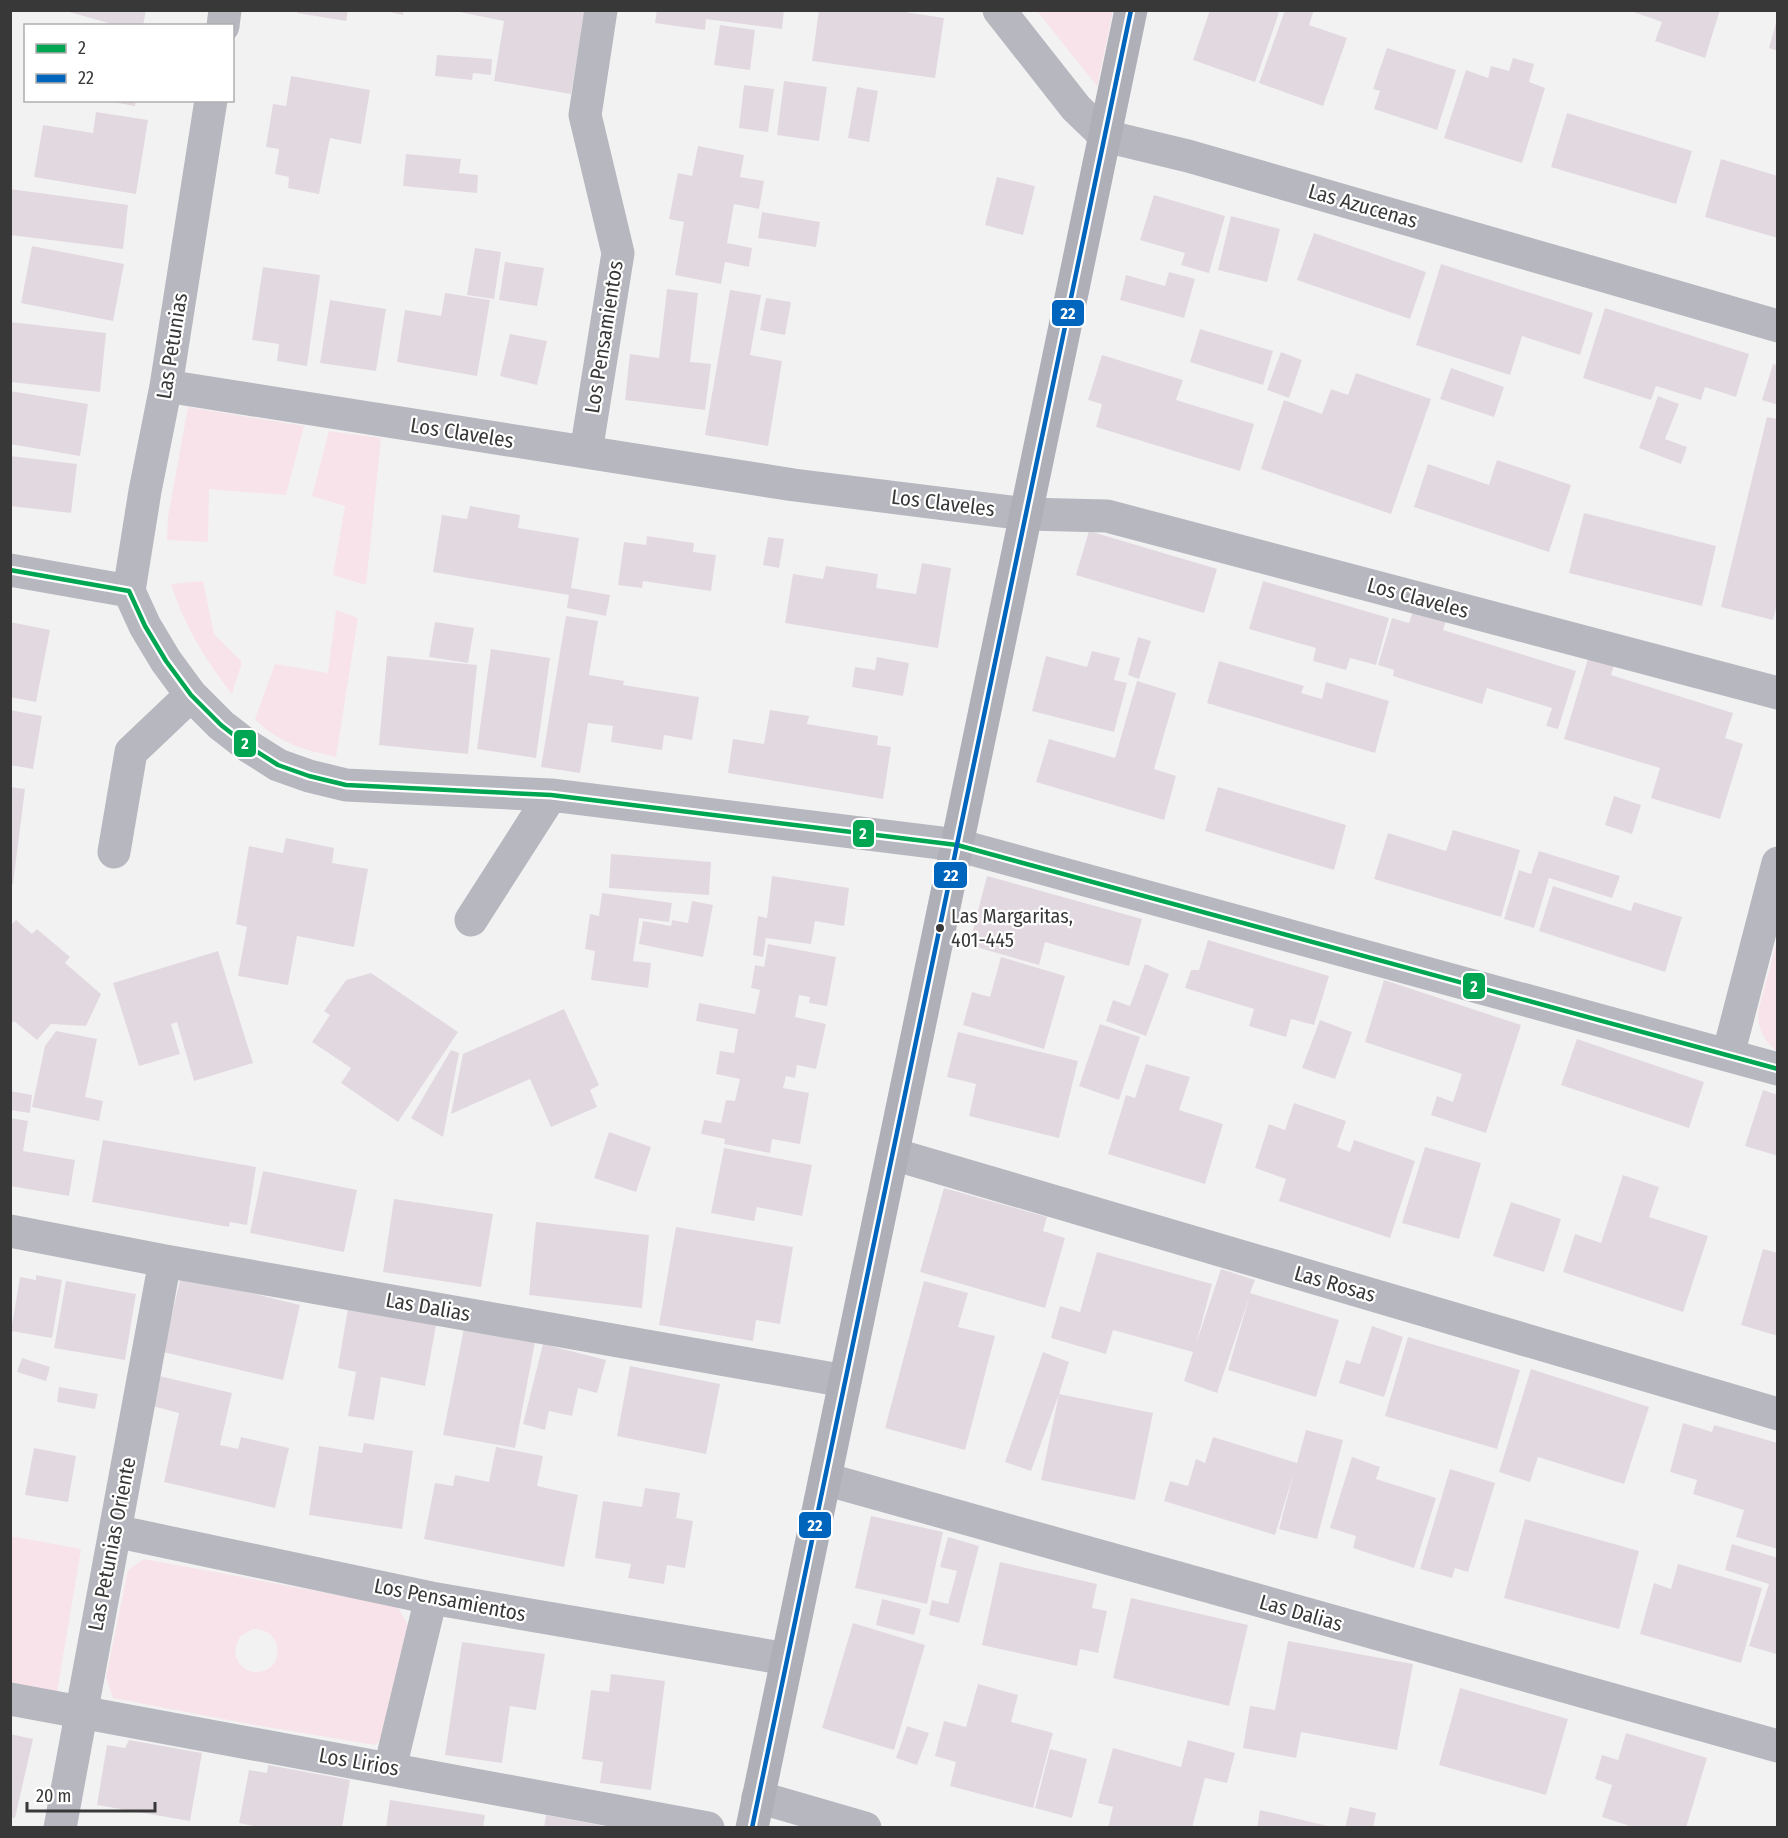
<svg xmlns="http://www.w3.org/2000/svg" width="1788" height="1838" font-family="'Fira Sans Condensed',sans-serif">
	<style>
		.green { fill: #f7e3e9; fill-rule: evenodd }
		.building { fill: #e2d9e0 }
		.lines { fill: none; stroke-linecap: round; stroke-linejoin: round }
		.minor { stroke: #b7b7bf; stroke-width: 33 }
		.major { stroke: #afafb8; stroke-width: 33 }
		.bus-1-casing { stroke: #fff; stroke-width: 9 }
		.bus-2-casing { stroke: #fff; stroke-width: 9 }
		.bus-1 { stroke: #00a651; stroke-width: 4.5 }
		.bus-2 { stroke: #0065bd; stroke-width: 4.5 }
		.bus-dot { fill: #393839; stroke: #fff; stroke-width: 2 }
		.labels { text-anchor: middle; stroke-width: 4.5; stroke-linejoin: round; paint-order: stroke }
		.bus-label { font-size: 20px; fill: #393839; stroke: #fff; text-anchor: start }
		.street-label { font-size: 21px; fill: #393839; stroke: #fff }
		.line-badge { stroke: #fff; stroke-width: 2 }
		.badge-label { font-size: 16px; text-anchor: middle; font-weight: bold; fill: #fff }
	</style>
	<rect width="100%" height="100%" fill="#f3f2f3"/>
	<path class="green" d="M1037 11H1113L1097 86Z
		M188 407 304 426 286 495 209 489 208 542 167 540 168 517Z
		M329 431 381 438 366 585 333 575 345 506 312 496Z
		M203 581 214 634 242 662 232 694C205 660 184 625 171 584Z
		M336 610 358 618 336 757C305 750 278 743 255 719L275 664 328 673Z
		M1777 941V1052C1763 1040 1756 1027 1759 1008Z
		M10 1536 81 1549 57 1692 11 1684Z
		M144 1559 397 1606 408 1625 390 1732 375 1745 255 1725 113 1698 106 1677 128 1570ZM253 1629C285 1628 286 1673 255 1672 249 1672 243 1668 239 1663 233 1654 235 1644 241 1636Z"/>
	<path class="building" d="M62 10H146L143 26H119Z
		M297 10H348L346 21 297 13Z
		M381 10H404L403 15Z
		M449 10H585L571 94 494 81 504 21Z
		M657 10H784L782 29 706 19 705 30 655 23Z
		M819 10H892L944 18 935 78 812 61Z
		M1210 10H1272L1279 13 1255 82 1193 60Z
		M1285 10H1314L1309 25 1347 38 1323 106 1259 83Z
		M1628 10H1720L1705 58 1655 41 1662 22Z
		M1777 19H1778V51L1769 48Z
		M720 25 755 30 750 70 714 65Z
		M1387 48 1456 70 1437 130 1374 109 1380 91 1373 89Z
		M437 55 492 59 491 75 473 73 472 80 435 76Z
		M1513 58 1534 64 1529 82 1545 88 1522 163 1444 138 1466 70 1488 78 1491 66 1509 71Z
		M291 76 370 90 361 144 330 138 319 194 288 188 289 177 275 174 279 149 266 147 273 104 286 106Z
		M784 81 827 87 819 141 777 135Z
		M744 85 774 89 768 132 739 128Z
		M857 87 878 91 869 142 848 138Z
		M101 100H136L135 106Z
		M96 112 148 120 136 194 34 177 43 125 93 133Z
		M1567 113 1692 151 1676 204 1551 167Z
		M698 146 744 155 740 177 764 181 759 209 734 204 727 243 752 248 749 267 725 262 721 284 675 275 684 222 669 219 678 173 692 176Z
		M406 154 461 159 459 173 478 175 477 193 403 186Z
		M1721 159 1778 176V238L1705 217Z
		M997 177 1035 186 1023 235 985 225Z
		M10 189 128 205 123 249 10 235Z
		M1154 195 1225 216 1209 273 1181 265 1185 253 1140 240Z
		M762 212 820 222 816 247 758 238Z
		M1231 216 1280 229 1267 282 1218 270Z
		M1314 233 1426 272 1410 319 1297 280Z
		M32 246 124 264 113 321 21 303Z
		M475 248 501 252 494 299 467 295Z
		M505 262 544 268 537 306 499 300Z
		M1441 264 1593 313 1580 355 1522 336 1510 375 1416 345Z
		M263 267 320 275 307 366 277 361 279 344 252 340Z
		M1169 272 1195 279 1184 318 1120 300 1126 275 1165 286Z
		M667 289 698 293 690 362 711 364 705 410 625 400 630 354 659 358Z
		M730 290 761 295 750 355 782 361 768 446 705 435Z
		M445 293 490 300 477 376 397 362 405 310 441 316Z
		M766 298 791 302 785 335 760 330Z
		M330 300 386 309 376 371 320 363Z
		M1605 308 1749 354 1736 397 1705 387 1701 400 1656 386 1651 400 1583 378Z
		M10 322 106 333 100 392 10 382Z
		M1200 329 1273 351 1263 385 1190 362Z
		M510 334 547 341 537 385 500 376Z
		M1281 352 1302 360 1289 398 1267 390Z
		M1102 355 1183 380 1176 400 1254 424 1240 471 1096 427 1102 404 1088 400Z
		M1773 364 1778 365V405L1762 400Z
		M1451 368 1504 387 1494 417 1440 399Z
		M1356 373 1431 399 1391 514 1261 469 1284 400 1322 414 1331 389 1348 395Z
		M10 391 88 404 80 456 10 444Z
		M1658 396 1679 404 1665 439 1687 447 1681 464 1639 448Z
		M1767 417 1778 419V600L1773 620 1721 607Z
		M10 456 77 464 71 513 10 506Z
		M1497 460 1571 485 1549 552 1414 507 1428 464 1489 485Z
		M470 506 520 515 518 528 579 538 571 588 610 595 606 616 567 608 569 595 433 572 442 515 467 519Z
		M1584 513 1716 546 1702 606 1569 573Z
		M1089 531 1217 569 1204 613 1076 575Z
		M647 536 694 543 693 552 716 555 711 591 643 581 642 588 618 585 624 542 646 545Z
		M768 537 784 539 779 568 763 565Z
		M922 563 951 568 938 648 785 623 793 574 823 579 826 566 878 574 876 588 916 594Z
		M1263 581 1389 618 1376 665 1350 658 1346 670 1313 661 1316 648 1249 629Z
		M1415 604 1448 614 1443 630 1576 671 1558 729 1546 726 1552 708 1487 688 1482 704 1393 676 1394 670 1378 665 1392 618 1409 623Z
		M566 616 598 621 589 675 624 681 623 685 699 697 692 740 664 735 662 750 611 742 613 726 588 723 580 773 541 767Z
		M10 622 50 630 36 702 10 697Z
		M435 622 474 628 468 663 429 657Z
		M1138 637 1151 641 1139 679 1128 675Z
		M491 649 550 658 536 758 477 749Z
		M1092 651 1120 658 1114 680 1127 683 1114 732 1032 711 1046 656 1087 667Z
		M1590 652 1616 660 1611 675 1733 713 1725 738 1743 744 1720 819 1651 798 1660 768 1564 739Z
		M387 656 477 665 468 754 379 745Z
		M877 657 909 663 903 696 852 687 855 667 875 670Z
		M1219 661 1304 686 1301 693 1322 699 1326 682 1389 701 1375 753 1207 703Z
		M1137 681 1176 693 1154 769 1176 776 1164 820 1036 782 1049 739 1115 758Z
		M10 710 42 716 33 769 10 765Z
		M770 710 809 716 807 724 878 736 877 745 891 747 883 799 728 773 733 739 764 744Z
		M10 787 25 789 13 884H10Z
		M1218 787 1346 825 1334 870 1205 831Z
		M1614 796 1641 805 1632 834 1605 825Z
		M1453 830 1520 850 1501 917 1374 879 1388 833 1446 851Z
		M286 838 334 848 332 863 368 869 354 947 297 936 288 985 238 976 247 927 236 924 249 846 283 853Z
		M1539 851 1620 876 1612 898 1549 878 1534 928 1504 919 1519 870 1531 874Z
		M611 854 711 862 709 895 609 888Z
		M772 876 849 888 844 926 815 921 811 944 766 938 763 957 753 955 758 916 767 918Z
		M987 876 1142 919 1129 966 1045 942 1039 965 969 945Z
		M1553 886 1631 911 1634 902 1682 917 1665 972 1539 931Z
		M602 893 672 903 669 922 639 918 633 961 651 963 648 988 591 980 595 951 585 949 590 914 599 916Z
		M692 901 713 905 703 957 639 944 643 921 671 926 672 920 688 923Z
		M16 920 32 934 37 929 70 957 65 963 101 994 86 1026 51 1024 37 1040 14 1021 10 1025V926Z
		M1208 940 1329 976 1314 1025 1291 1019 1286 1037 1249 1026 1254 1009 1185 988 1191 970H1199Z
		M768 944 836 957 827 1006 809 1003 810 997 799 995 795 1017 826 1024 816 1069 797 1065 795 1078 786 1076 783 1088 809 1093 800 1144 772 1139 770 1153 724 1144 725 1139 701 1134 704 1120 721 1123 726 1100 735 1101 740 1079 716 1074 720 1051 734 1053 738 1029 696 1021 699 1003 755 1014 760 990 751 988 755 965 764 967Z
		M218 951 253 1063 194 1081 177 1022 171 1024 180 1054 139 1066 113 983Z
		M1001 957 1065 976 1044 1049 963 1025 972 992 990 997Z
		M1145 964 1169 974 1146 1036 1106 1021 1113 1000 1130 1006Z
		M371 973 458 1032 398 1122 341 1083 351 1068 312 1042 330 1015 324 1011 346 980Z
		M1384 980 1521 1025 1486 1133 1431 1115 1437 1096 1453 1102 1462 1074 1365 1042Z
		M564 1009 599 1085 590 1090 597 1107 551 1127 530 1079 451 1114 463 1054Z
		M1320 1020 1352 1032 1335 1079 1302 1068Z
		M1100 1024 1140 1037 1119 1100 1079 1086Z
		M56 1031 97 1039 85 1097 103 1101 99 1121 32 1107 45 1046Z
		M958 1032 1078 1061 1059 1138 969 1116 976 1084 947 1077Z
		M1577 1039 1704 1082 1689 1128 1561 1085Z
		M451 1050 459 1053 443 1137 411 1118Z
		M1146 1064 1190 1077 1179 1110 1223 1124 1205 1184 1108 1154 1126 1095 1135 1098Z
		M1763 1090 1778 1095V1156L1745 1146Z
		M10 1091 32 1095 30 1113 10 1110Z
		M1294 1103 1346 1121 1337 1147 1350 1152 1354 1140 1415 1161 1390 1238 1279 1201 1286 1179 1255 1168 1269 1124 1285 1130Z
		M10 1118 28 1121 23 1151 75 1160 69 1196 10 1186Z
		M609 1132 651 1147 636 1192 594 1178Z
		M103 1140 256 1167 247 1225 230 1222 229 1227 92 1202Z
		M1425 1147 1481 1163 1459 1239 1402 1223Z
		M724 1148 812 1165 802 1216 757 1207 754 1221 711 1213Z
		M263 1171 357 1190 344 1252 250 1233Z
		M1623 1175 1659 1187 1649 1217 1708 1236 1683 1312 1563 1272 1575 1234 1601 1243Z
		M944 1188 1047 1217 1043 1231 1065 1238 1045 1308 920 1272Z
		M394 1199 493 1214 481 1287 383 1272Z
		M1511 1202 1561 1219 1544 1272 1493 1256Z
		M536 1222 649 1235 642 1308 529 1295Z
		M676 1227 793 1247 780 1324 756 1320 753 1341 659 1325Z
		M1763 1249 1778 1253V1336L1741 1325Z
		M1097 1252 1212 1284 1196 1344 1221 1269 1255 1280 1250 1293 1339 1320 1316 1397 1228 1370 1250 1295 1217 1393 1184 1381 1193 1352 1113 1330 1106 1354 1051 1338 1060 1306 1080 1312Z
		M36 1275 62 1280 52 1338 11 1331 20 1277 36 1280Z
		M181 1276 300 1305 283 1380 163 1352Z
		M66 1281 136 1294 125 1360 54 1348Z
		M924 1281 968 1293 958 1327 995 1336 965 1450 885 1428Z
		M348 1308 436 1325 425 1386 381 1377 374 1420 348 1416 356 1372 338 1368Z
		M1372 1326 1403 1337 1384 1397 1339 1383 1346 1360 1360 1364Z
		M464 1328 535 1342 515 1448 443 1435Z
		M1408 1337 1520 1370 1497 1449 1385 1416Z
		M543 1344 606 1360 597 1393 578 1388 572 1416 549 1411 545 1430 523 1424Z
		M1043 1352 1069 1362 1059 1394 1153 1413 1135 1500 1041 1480 1059 1394 1031 1471 1005 1462Z
		M22 1358 50 1367 46 1381 17 1372Z
		M630 1366 720 1384 706 1454 617 1436Z
		M1531 1369 1649 1407 1624 1484 1538 1457 1530 1482 1499 1472Z
		M159 1376 232 1393 220 1445 238 1449 241 1437 289 1448 275 1508 164 1482 179 1413 152 1406Z
		M59 1387 98 1394 95 1409 57 1402Z
		M1683 1423 1712 1432 1714 1425 1778 1443V1549L1736 1537 1744 1510 1693 1494 1697 1480 1670 1472Z
		M1306 1430 1343 1440 1317 1539 1279 1529 1294 1472 1275 1535 1164 1501 1170 1481 1188 1486 1196 1459 1205 1463 1213 1437 1297 1463Z
		M364 1443 413 1451 402 1529 309 1515 319 1446 362 1453Z
		M496 1447 543 1456 537 1486 578 1495 564 1567 424 1539 435 1483 453 1486 455 1475 489 1482Z
		M34 1448 76 1456 68 1502 25 1495Z
		M1352 1457 1380 1467 1376 1479 1436 1498 1414 1568 1353 1548 1356 1536 1330 1528Z
		M1450 1469 1495 1483 1468 1572 1455 1568 1452 1578 1420 1569Z
		M645 1488 680 1493 676 1518 693 1521 685 1568 667 1565 664 1584 628 1578 631 1564 595 1558 603 1501 642 1507Z
		M871 1516 943 1532 927 1604 855 1588Z
		M1525 1519 1639 1551 1619 1629 1504 1598Z
		M948 1537 979 1546 959 1623 929 1615 932 1600 948 1604 957 1571 940 1567Z
		M1732 1544 1778 1558V1648L1776 1654 1749 1646 1769 1584 1725 1570Z
		M1000 1562 1097 1584 1092 1608 1107 1611 1098 1653 1080 1649 1077 1666 982 1645Z
		M1678 1564 1762 1588 1741 1663 1640 1634 1654 1583 1671 1589Z
		M1131 1598 1248 1625 1229 1706 1113 1678Z
		M882 1599 921 1609 914 1635 876 1625Z
		M853 1623 925 1645 894 1750 822 1728Z
		M1288 1641 1413 1664 1397 1750 1301 1732 1296 1758 1243 1748 1250 1706 1275 1710Z
		M462 1642 545 1654 536 1710 510 1706 502 1763 445 1755Z
		M611 1674 665 1681 651 1790 600 1783 603 1762 582 1759 591 1690 609 1692Z
		M978 1684 1018 1695 1011 1722 1053 1733 1033 1808 950 1786 956 1762 935 1756 944 1721 966 1727Z
		M1460 1688 1568 1719 1546 1795 1439 1765Z
		M907 1726 929 1733 917 1765 896 1758Z
		M1626 1733 1707 1758 1686 1828H1636L1602 1817 1612 1785 1595 1779 1602 1755 1618 1760Z
		M10 1734 33 1739 15 1818 10 1817Z
		M129 1740 202 1753 190 1821 97 1805 107 1745 125 1748Z
		M1188 1740 1235 1753 1227 1783 1205 1778 1192 1828H1108L1113 1807 1098 1803 1113 1748 1181 1767Z
		M1050 1749 1087 1759 1072 1818 1035 1808Z
		M268 1765 350 1780 342 1828H263L239 1823 249 1770 267 1773Z
		M390 1800 485 1815 483 1828H386Z
		M1350 1807 1376 1813 1373 1828H1345Z
		M1260 1810 1332 1827V1828H1257Z
		M546 1815 604 1826V1828H544Z"/>
	<g class="lines">
		<path class="minor" d="M999 10 1076 108 1105 136 1188 156 1778 326
			M223 26 225 10
			M166 386 794 485 1026 514 1107 516 1778 693
			M586 452 618 253 585 115 601 10
			M10 570 129 591 145 626 166 661 191 695 221 725 248 746 278 765 309 776 346 785 551 795 957 845 1778 1069
			M129 591 145 491 166 386 211 100
			M114 852 131 752 191 695
			M471 920 551 795
			M1728 1055 1778 863
			M893 1154 1778 1414
			M10 1231 165 1261 845 1381
			M825 1479 1778 1746
			M115 1531 431 1598 787 1659
			M10 1699 708 1828
			M390 1768 431 1598
			M758 1797 865 1828
			M60 1828 165 1261"/>
		<path class="major" d="M752 1828 1131 10"/>
		<g class="bus-1-casing">
			<path id="bus-1" d="M10 570 129 591 145 626 166 661 191 695 221 725 248 746 278 765 309 776 346 785 551 795 957 845 1778 1069"/>
		</g>
		<g class="bus-2-casing">
			<path id="bus-2" d="M752 1828 1131 10"/>
		</g>
		<use href="#bus-1" class="bus-1"/>
		<use href="#bus-2" class="bus-2"/>
	</g>
	<circle class="bus-dot" cx="940" cy="928" r="5"/>
	<g class="labels">
		<g class="bus-label">
			<text x="951" y="923">Las Margaritas,<tspan x="951" dy="24">401-445</tspan></text>
		</g>
		<g class="street-label">
			<text transform="translate(1363 206) rotate(16)" y="7">Las Azucenas</text>
			<text transform="translate(604 337) rotate(-81)" y="7">Los Pensamientos</text>
			<text transform="translate(172 346) rotate(-81)" y="7">Las Petunias</text>
			<text transform="translate(462 433) rotate(9)" y="7">Los Claveles</text>
			<text transform="translate(943 503) rotate(7)" y="7">Los Claveles</text>
			<text transform="translate(1418 598) rotate(15)" y="7">Los Claveles</text>
			<text transform="translate(1335 1284) rotate(16)" y="7">Las Rosas</text>
			<text transform="translate(428 1307) rotate(10)" y="7">Las Dalias</text>
			<text transform="translate(112 1544) rotate(-79)" y="7">Las Petunias Oriente</text>
			<text transform="translate(450 1600) rotate(11)" y="7">Los Pensamientos</text>
			<text transform="translate(1301 1613) rotate(16)" y="7">Las Dalias</text>
			<text transform="translate(359 1762) rotate(10)" y="7">Los Lirios</text>
		</g>
	</g>
	<g class="line-badge">
		<rect x="1051" y="299" width="34" height="28" rx="6" fill="#0065bd"/>
		<rect x="233" y="729" width="24" height="29" rx="6" fill="#00a651"/>
		<rect x="852" y="819" width="23" height="29" rx="6" fill="#00a651"/>
		<rect x="933" y="861" width="35" height="28" rx="6" fill="#0065bd"/>
		<rect x="1462" y="972" width="24" height="28" rx="6" fill="#00a651"/>
		<rect x="798" y="1511" width="34" height="28" rx="6" fill="#0065bd"/>
	</g>
	<g class="badge-label">
		<text x="1068" y="319">22</text>
		<text x="245" y="749">2</text>
		<text x="863" y="839">2</text>
		<text x="951" y="881">22</text>
		<text x="1474" y="992">2</text>
		<text x="815" y="1531">22</text>
	</g>
	<rect width="1788" height="1838" fill="none" stroke="#393839" stroke-width="24"/>
	<rect x="24" y="24" width="210" height="78" fill="#ffffff" stroke="#b0afb0" stroke-width="1.5"/>
	<rect x="36" y="44" width="30" height="9" fill="#00a651" stroke="#b0afb0" stroke-width="1.5"/>
	<text x="78" y="54" font-size="18" fill="#393839">2</text>
	<rect x="36" y="74" width="30" height="9" fill="#0065bd" stroke="#b0afb0" stroke-width="1.5"/>
	<text x="78" y="84" font-size="18" fill="#393839">22</text>
	<path d="M27 1802v9h128v-9" fill="none" stroke="#393839" stroke-width="3"/>
	<text x="36" y="1802" font-size="18" fill="#393839" stroke="#ffffff" stroke-width="4.5" paint-order="stroke">20 m</text>
</svg>
